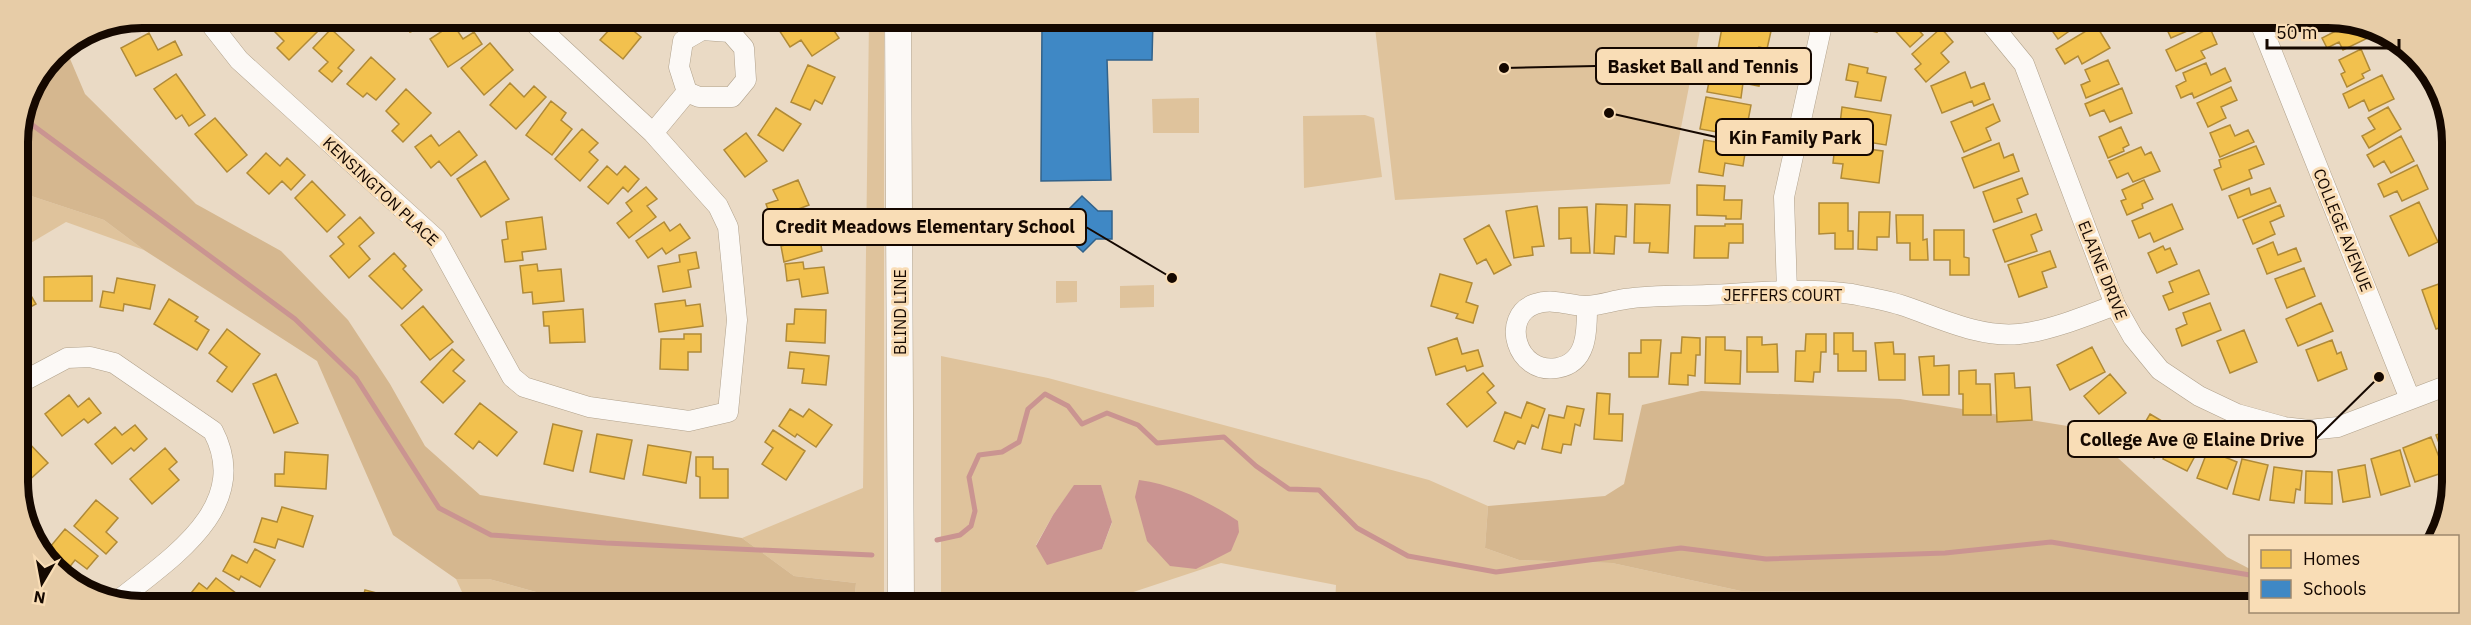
<svg xmlns="http://www.w3.org/2000/svg" width="2471" height="625" font-family="'IBM Plex Sans',sans-serif">
	<style>
		.green { fill: #dfc39c; fill-rule: evenodd }
		.forest { fill: #d5b78f }
		.water { fill: #ca9491 }
		.homes { fill: #f2c14e; stroke: #b08a37; stroke-width: 1.5 }
		.schools { fill: #3f88c5; stroke: #32628a; stroke-width: 1.5 }
		.lines { fill: none; stroke-linecap: round; stroke-linejoin: round }
		.stream { stroke: #ca9491; stroke-width: 5 }
		.minor-casing { stroke: #b0a18b; stroke-width: 21 }
		.tertiary-casing { stroke: #b0a18b; stroke-width: 27 }
		.minor { stroke: #fcf9f6; stroke-width: 20 }
		.tertiary { stroke: #fcf9f6; stroke-width: 26 }
		.labels { text-anchor: middle; stroke-width: 6; stroke-linejoin: round; paint-order: stroke }
		.street-label { font-size: 16px; fill: #150800; stroke: #f9ddb6 }
		.rim { fill: none; stroke: #150800; stroke-width: 8 }
		.leader { fill: none; stroke: #150800; stroke-width: 2 }
		.callout-dot { fill: #150800; stroke: #f9ddb6; stroke-width: 2 }
		.callout { fill: #f9ddb6; stroke: #150800; stroke-width: 2 }
		.callout-label { font-size: 18px; text-anchor: middle; font-weight: bold; fill: #150800 }
	</style>
	<rect width="100%" height="100%" fill="#eadac5"/>
	<path class="green" d="M869 19H884V605H854L856 583 794 576 742 538 863 488Z
		M1374 19 1702 20 1670 184 1395 200Z
		M1199 98V133H1153L1152 99Z
		M1365 115 1374 118 1382 177 1304 188 1303 116Z
		M19 192 104 220 144 250 66 222 19 250Z
		M1056 281H1077V302L1056 303Z
		M1154 285V307L1120 308V286Z
		M941 356 1048 378 1429 480 1488 506 1485 548 1519 560 1612 563 1741 591 1955 593 2037 606H1335L1336 585 1221 563 1091 606 941 605ZM1074 486H1101L1112 523 1102 549 1036 545 1053 515Z
		M456 579H489L583 605H468Z"/>
	<path class="forest" d="M65 47 85 94 196 204 281 251 348 320 390 384 425 446 480 495 742 538 794 576 856 583 854 605H583L489 579H456L393 535 317 361 144 250 104 220 19 192C18 173 17 154 18 135 21 103 38 65 65 47Z
		M1701 391 1900 399 2086 429 2227 557 2250 569V607L2037 606 1955 593 1741 591 1612 563 1519 560 1485 548 1488 506 1605 496 1624 484 1642 405Z"/>
	<path class="water" d="M1139 480C1175 485 1208 501 1238 521L1239 532 1231 551 1196 569 1170 566 1147 541 1135 497Z
		M1074 485H1101L1112 522 1102 549 1047 565 1036 546 1053 515Z"/>
	<path class="homes" d="M283 18H303L317 32 289 60 277 48 284 41 272 29Z
		M406 18H449L410 32Z
		M619 19 641 37 623 59 600 40Z
		M632 19H654L644 30Z
		M806 19H826L839 38 812 56 801 40 790 47 779 30 794 20 797 25Z
		M1853 20H1879L1877 32 1851 27Z
		M1894 20H1920L1914 25 1923 35 1910 47 1889 24Z
		M2055 20H2085L2058 39 2048 25Z
		M2191 20 2194 28 2171 38 2163 21Z
		M2355 21 2368 28 2372 36 2343 50 2339 42 2327 48 2322 38Z
		M1723 22 1771 31 1767 49 1759 47 1756 62 1717 55Z
		M453 24 463 39 474 32 482 44 448 67 430 39Z
		M2096 25 2110 48 2082 64 2078 56 2065 64 2056 49Z
		M1941 28 1953 42 1941 53 1949 62 1926 82 1915 69 1921 64 1912 54Z
		M2210 28 2217 44 2201 51 2205 58 2176 71 2166 50Z
		M331 29 354 50 338 68 342 71 332 82 319 71 328 62 313 48Z
		M149 33 158 50 175 41 182 55 136 76 121 48Z
		M490 43 513 70 484 95 461 68Z
		M2361 49 2370 70 2362 74 2364 78 2347 87 2341 74 2345 72 2339 60Z
		M371 57 395 79 376 100 367 93 363 97 347 84Z
		M2108 60 2119 84 2086 98 2081 85 2090 81 2085 70Z
		M1713 61 1762 70 1759 86 1743 83 1741 98 1707 92Z
		M2206 63 2211 75 2225 68 2231 81 2194 98 2192 93 2181 98 2176 86 2186 81 2183 73Z
		M1849 64 1868 68 1867 73 1886 77 1881 101 1855 97 1858 82 1846 80Z
		M808 65 835 77 822 104 815 100 810 110 791 102Z
		M1965 72 1971 88 1984 83 1990 99 1974 106 1972 101 1942 113 1931 86Z
		M176 74 205 115 189 126 182 115 176 119 154 89Z
		M2382 75 2394 99 2369 111 2364 100 2349 108 2343 94Z
		M510 83 524 97 534 86 546 97 516 129 490 105Z
		M2231 87 2237 100 2221 107 2226 118 2208 127 2197 103Z
		M2122 88 2132 113 2110 122 2104 110 2090 116 2085 104Z
		M406 89 431 113 403 142 392 131 399 124 386 111Z
		M1706 97 1751 105 1748 121 1737 119 1734 135 1700 129Z
		M551 101 566 113 561 120 572 129 552 155 526 135Z
		M1993 104 2000 121 1986 128 1991 140 1964 152 1951 122Z
		M1842 107 1891 115 1886 145 1848 139 1850 126 1840 124Z
		M2388 107 2401 129 2369 148 2362 136 2375 129 2368 118Z
		M776 108 801 124 783 151 758 135Z
		M215 118 247 155 227 172 195 134Z
		M2230 125 2235 136 2248 130 2254 142 2220 157 2210 133Z
		M2121 127 2129 145 2123 148 2124 151 2108 158 2099 137Z
		M582 129 598 143 589 152 598 160 580 181 555 159Z
		M459 131 477 155 451 176 439 161 431 168 415 147 431 135 439 146Z
		M746 133 767 161 745 177 724 150Z
		M2401 136 2414 161 2391 173 2384 161 2374 167 2367 155Z
		M1704 140 1746 147 1743 166 1725 163 1723 176 1699 172Z
		M1999 143 2004 158 2013 154 2019 171 1974 188 1962 158Z
		M1835 145 1883 151 1879 183 1841 178 1843 164 1833 163Z
		M2256 146 2264 164 2249 170 2252 178 2222 190 2214 170 2221 167 2219 160Z
		M2141 147 2145 155 2151 152 2160 171 2133 182 2128 173 2117 178 2109 161Z
		M266 153 280 166 287 158 305 175 291 190 282 181 269 194 247 173Z
		M485 161 509 199 481 217 457 179Z
		M2417 165 2428 189 2402 201 2397 191 2384 197 2378 184Z
		M607 166 617 175 625 166 639 179 628 192 623 187 608 204 588 187Z
		M2022 178 2028 194 2017 199 2022 212 1994 222 1983 192Z
		M798 180 809 205 788 213 790 218 774 225 766 204 778 200 773 190Z
		M2144 180 2153 199 2142 204 2143 208 2127 215 2121 201 2126 199 2122 190Z
		M312 181 345 215 327 232 295 198Z
		M1697 185 1725 186 1724 200H1742L1741 219H1726V216L1697 215Z
		M646 187 657 199 647 206 656 217 629 238 617 223 632 211 626 203Z
		M2249 188 2251 195 2270 188 2276 202 2238 218 2229 196Z
		M2419 202 2438 242 2409 256 2390 216Z
		M1819 203H1848V231H1853V249H1835V233L1819 234Z
		M1596 204 1627 205 1626 237 1615 236 1614 254 1594 253Z
		M1635 204 1670 205 1668 253 1649 252 1650 243H1634Z
		M2172 204 2183 229 2154 242 2150 233 2139 238 2132 221Z
		M2280 205 2284 216 2270 222 2275 234 2253 244 2243 220Z
		M1537 206 1544 246 1532 247 1533 255 1514 258 1506 211Z
		M1587 207 1590 253H1571V238L1559 239V208Z
		M1859 212H1890L1889 237H1877V250L1858 249Z
		M2036 214 2042 230 2031 235 2037 251 2005 262 1993 230Z
		M1896 215H1923V240L1927 239 1928 260H1910V243H1897Z
		M360 217 374 233 359 246 370 259 349 278 330 256 344 244 338 237Z
		M542 217 546 249 522 252 523 260 505 262 502 240 508 239 506 222Z
		M664 222 670 231 680 224 690 238 666 254 662 248 648 258 636 241Z
		M817 222 822 251 784 262 781 246 794 243 791 227Z
		M1725 224H1743V243H1729L1728 258H1694L1695 226H1725Z
		M1489 225 1511 265 1494 274 1486 259 1477 264 1464 239Z
		M1934 230H1964V257L1969 258V275H1950V260H1934Z
		M2273 242 2278 255 2296 248 2301 261 2267 274 2257 249Z
		M2163 246 2165 250 2170 248 2177 264 2157 273 2148 253Z
		M2050 251 2056 267 2042 272 2047 287 2019 297 2008 265Z
		M696 252 699 268 688 270 691 287 663 292 658 266 680 262 679 255Z
		M394 253 406 266 403 269 422 290 402 309 369 276Z
		M803 262 804 269 824 267 828 293 802 297 799 279 787 281 785 264Z
		M537 264 538 271 561 269 564 301 533 304 532 292 523 293 520 266Z
		M2304 268 2315 296 2287 308 2275 279Z
		M2199 270 2209 294 2169 310 2163 296 2173 292 2169 282Z
		M1440 274 1472 283 1466 302 1478 306 1473 323 1456 318 1458 314 1431 306Z
		M19 276 36 304 21 312 30 327 19 333Z
		M92 276V301H44V277Z
		M117 278 155 285 150 309 124 304 123 311 100 307 103 291 114 293Z
		M2447 281 2451 291V324L2436 329 2422 290Z
		M169 299 198 317 195 321 209 330 197 350 154 324Z
		M685 300 686 306 700 304 703 326 659 332 655 304Z
		M2210 303 2221 330 2182 346 2176 329 2187 324 2183 313Z
		M2321 303 2333 331 2298 346 2286 319Z
		M423 306 453 342 430 360 401 325Z
		M583 309 585 342 550 343 549 326H544L543 312Z
		M795 309 826 310 825 343 786 341 787 324H794Z
		M227 329 260 354 232 392 217 381 227 367 209 353Z
		M2244 330 2257 362 2230 373 2217 341Z
		M1834 333H1853V351H1866V371H1838V354H1834Z
		M684 334H701V352H688V370L660 369 661 339H684Z
		M1806 334H1826V352H1821L1820 372H1814L1813 382 1795 381 1796 351H1805Z
		M1682 337 1700 338V355H1696L1695 376 1688 375V385L1669 384 1671 353H1681Z
		M1706 337H1725V350L1741 351 1740 384 1705 383Z
		M1747 337H1762V345L1777 344 1778 372H1747Z
		M1457 338 1462 354 1478 350 1483 366 1467 371 1465 366 1436 375 1428 348Z
		M1641 340H1661L1658 377H1629V353H1641Z
		M2332 340 2337 354 2341 352 2347 369 2318 381 2306 350Z
		M1893 342 1894 354H1905V380H1879L1875 343Z
		M2092 347 2105 372 2070 390 2057 365Z
		M452 349 464 360 453 371 465 381 443 403 421 382Z
		M790 352 829 356 826 385 802 383 804 369 788 368Z
		M1934 356V366L1949 365V395H1923L1919 357Z
		M1976 370V384H1990L1991 415H1963V394H1959V371Z
		M1483 373 1494 386 1487 392 1496 403 1467 427 1447 404Z
		M2014 373 2015 388 2030 387 2032 420 1997 422 1995 374Z
		M276 374 298 423 274 433 253 384Z
		M2110 374 2126 393 2099 414 2084 396Z
		M1597 393 1610 394 1609 414H1623L1622 441 1594 439Z
		M69 395 78 407 89 398 101 413 88 423 84 419 62 436 45 414Z
		M1527 402 1545 409 1538 428 1532 425 1525 444 1518 441 1514 449 1494 441 1505 412 1521 418Z
		M480 403 517 432 497 456 479 441 473 449 455 434Z
		M1567 406 1584 409 1580 426 1575 424 1571 445 1563 444 1561 453 1542 449 1549 415 1564 418Z
		M790 409 803 417 809 409 832 425 816 447 797 434 795 437 779 426Z
		M2150 414 2172 427 2154 458 2132 445Z
		M553 424 582 431 573 471 544 464Z
		M135 425 147 439 134 451 131 448 112 464 95 444 115 427 122 435Z
		M2179 426 2204 439 2187 471 2163 459Z
		M773 430 805 451 786 480 762 464 773 448 765 442Z
		M2451 430V469L2449 470 2436 435Z
		M597 434 632 440 624 479 590 472Z
		M2431 437 2445 472 2415 482 2403 448Z
		M25 439 48 463 26 483 20 477V444Z
		M2211 442 2225 448 2222 456 2237 462 2227 489 2197 478Z
		M648 445 691 452 686 483 643 475Z
		M165 448 177 462 169 469 179 480 152 504 130 479Z
		M2400 450 2410 486 2381 495 2371 459Z
		M285 452 328 455 326 489 275 486V474H284Z
		M696 457H713V469H728V498H700V477L696 476Z
		M2242 459 2268 465 2259 500 2233 494Z
		M2365 465 2370 497 2343 502 2338 470Z
		M2274 467 2302 471 2300 490 2296 489 2294 503 2270 500Z
		M2306 471 2332 472V504L2305 503Z
		M96 500 118 518 106 532 117 542 106 554 74 526Z
		M282 507 313 516 303 547 278 539 275 548 254 542 262 518 277 522Z
		M65 529 98 556 87 569 75 560 65 573 48 559 45 553Z
		M255 549 275 560 260 587 241 576 239 580 223 571 232 555 247 563Z
		M216 578 241 597 235 605H198L188 597 199 583 207 589Z
		M365 590 396 598 394 605H361Z
		M339 596 341 605H307L306 601Z"/>
	<path class="schools" d="M1008 19H1153L1152 60H1107L1111 180 1041 181 1042 23H1009Z
		M1082 196 1098 211H1112V239H1096L1083 252 1069 239H1054V211H1067Z"/>
	<g class="lines">
		<path class="stream" d="M23 118 295 319 356 378 439 508 491 535 606 543 872 555
			M937 540 960 535 971 526 975 511 969 477 979 455 1002 452 1019 442 1028 409 1045 394 1068 406 1082 424 1107 413 1138 425 1157 443 1224 437 1256 466 1289 489 1319 490 1357 528 1408 556 1496 572 1681 548 1766 559 1945 553 2051 542 2250 575"/>
		<g class="minor-casing">
			<path id="minor" d="M206 18 239 60 436 239 512 377 524 387 589 407 689 421 728 412 737 320 728 227 718 206 653 133 529 18
				M1988 20 2024 64 2115 305 2133 337 2160 370 2199 396 2237 414 2284 427 2309 430 2338 427 2451 384
				M2259 20 2410 399
				M653 133 687 92 679 67 683 41 702 30 730 32 744 48 746 80 732 97H699L687 92
				M1787 292 1784 197 1823 20
				M1587 306C1587 330 1588 363 1557 368 1516 375 1500 316 1535 304 1552 298 1568 305 1585 306 1598 306 1612 301 1625 299 1652 295 1680 296 1707 295 1755 293 1804 287 1852 294 1868 297 1885 300 1901 305 1938 317 1978 338 2019 334 2049 331 2086 316 2115 305
				M20 383 67 358 90 357 114 363 213 431C254 509 166 561 115 603"/>
		</g>
		<g class="tertiary-casing">
			<path id="tertiary" d="M898 19 901 605"/>
		</g>
		<use href="#minor" class="minor"/>
		<use href="#tertiary" class="tertiary"/>
	</g>
	<g class="labels">
		<g class="street-label">
			<text transform="translate(381 191) rotate(43)" y="6">KENSINGTON PLACE</text>
			<text transform="translate(2343 230) rotate(68)" y="6">COLLEGE AVENUE</text>
			<text transform="translate(2103 270) rotate(68)" y="6">ELAINE DRIVE</text>
			<text x="1783" y="301">JEFFERS COURT</text>
			<text transform="translate(900 312) rotate(-90)" y="6">BLIND LINE</text>
		</g>
	</g>
	<path d="M0 0H2471V625H0ZM142 28H2328A114 114 0 0 1 2442 142V482A114 114 0 0 1 2328 596H142A114 114 0 0 1 28 482V142A114 114 0 0 1 142 28Z" fill="#e7cca7" fill-rule="evenodd"/>
	<path class="rim" d="M142 28H2328A114 114 0 0 1 2442 142V482A114 114 0 0 1 2328 596H142A114 114 0 0 1 28 482V142A114 114 0 0 1 142 28Z"/>
	<path class="leader" d="M1504 68L1596 66M1609 113L1716 137M1172 278L1086 227M2379 377L2316 439"/>
	<g class="callout-dot">
		<circle cx="1504" cy="68" r="6"/>
		<circle cx="1609" cy="113" r="6"/>
		<circle cx="1172" cy="278" r="6"/>
		<circle cx="2379" cy="377" r="6"/>
	</g>
	<g class="callout">
		<rect x="1596" y="48" width="215" height="36" rx="6"/>
		<rect x="1716" y="119" width="157" height="36" rx="6"/>
		<rect x="763" y="209" width="323" height="36" rx="6"/>
		<rect x="2068" y="421" width="248" height="36" rx="6"/>
	</g>
	<g class="callout-label">
		<text x="1703" y="73">Basket Ball and Tennis</text>
		<text x="1795" y="144">Kin Family Park</text>
		<text x="925" y="233">Credit Meadows Elementary School</text>
		<text x="2192" y="446">College Ave @ Elaine Drive</text>
	</g>
	<rect x="2249" y="535" width="210" height="78" fill="#f9ddb6" stroke="#9e886d" stroke-width="1.5"/>
	<rect x="2261" y="550" width="30" height="18" fill="#f2c14e" stroke="#9e886d" stroke-width="1.5"/>
	<text x="2303" y="565" font-size="18" fill="#150800">Homes</text>
	<rect x="2261" y="580" width="30" height="18" fill="#3f88c5" stroke="#9e886d" stroke-width="1.5"/>
	<text x="2303" y="595" font-size="18" fill="#150800">Schools</text>
	<g transform="translate(42 583) rotate(190)" stroke="#f9ddb6" stroke-width="4.5" paint-order="stroke">
	<path d="M0-4.5L10 22L0 15L-10 22Z" fill="#150800"/>
	<text y="-9" font-size="16" font-weight="bold" text-anchor="middle" fill="#150800">N</text>
	</g>
	<path d="M2267 39v9h132v-9" fill="none" stroke="#150800" stroke-width="3"/>
	<text x="2276" y="39" font-size="18" fill="#150800" stroke="#f9ddb6" stroke-width="4.5" paint-order="stroke">50 m</text>
</svg>
